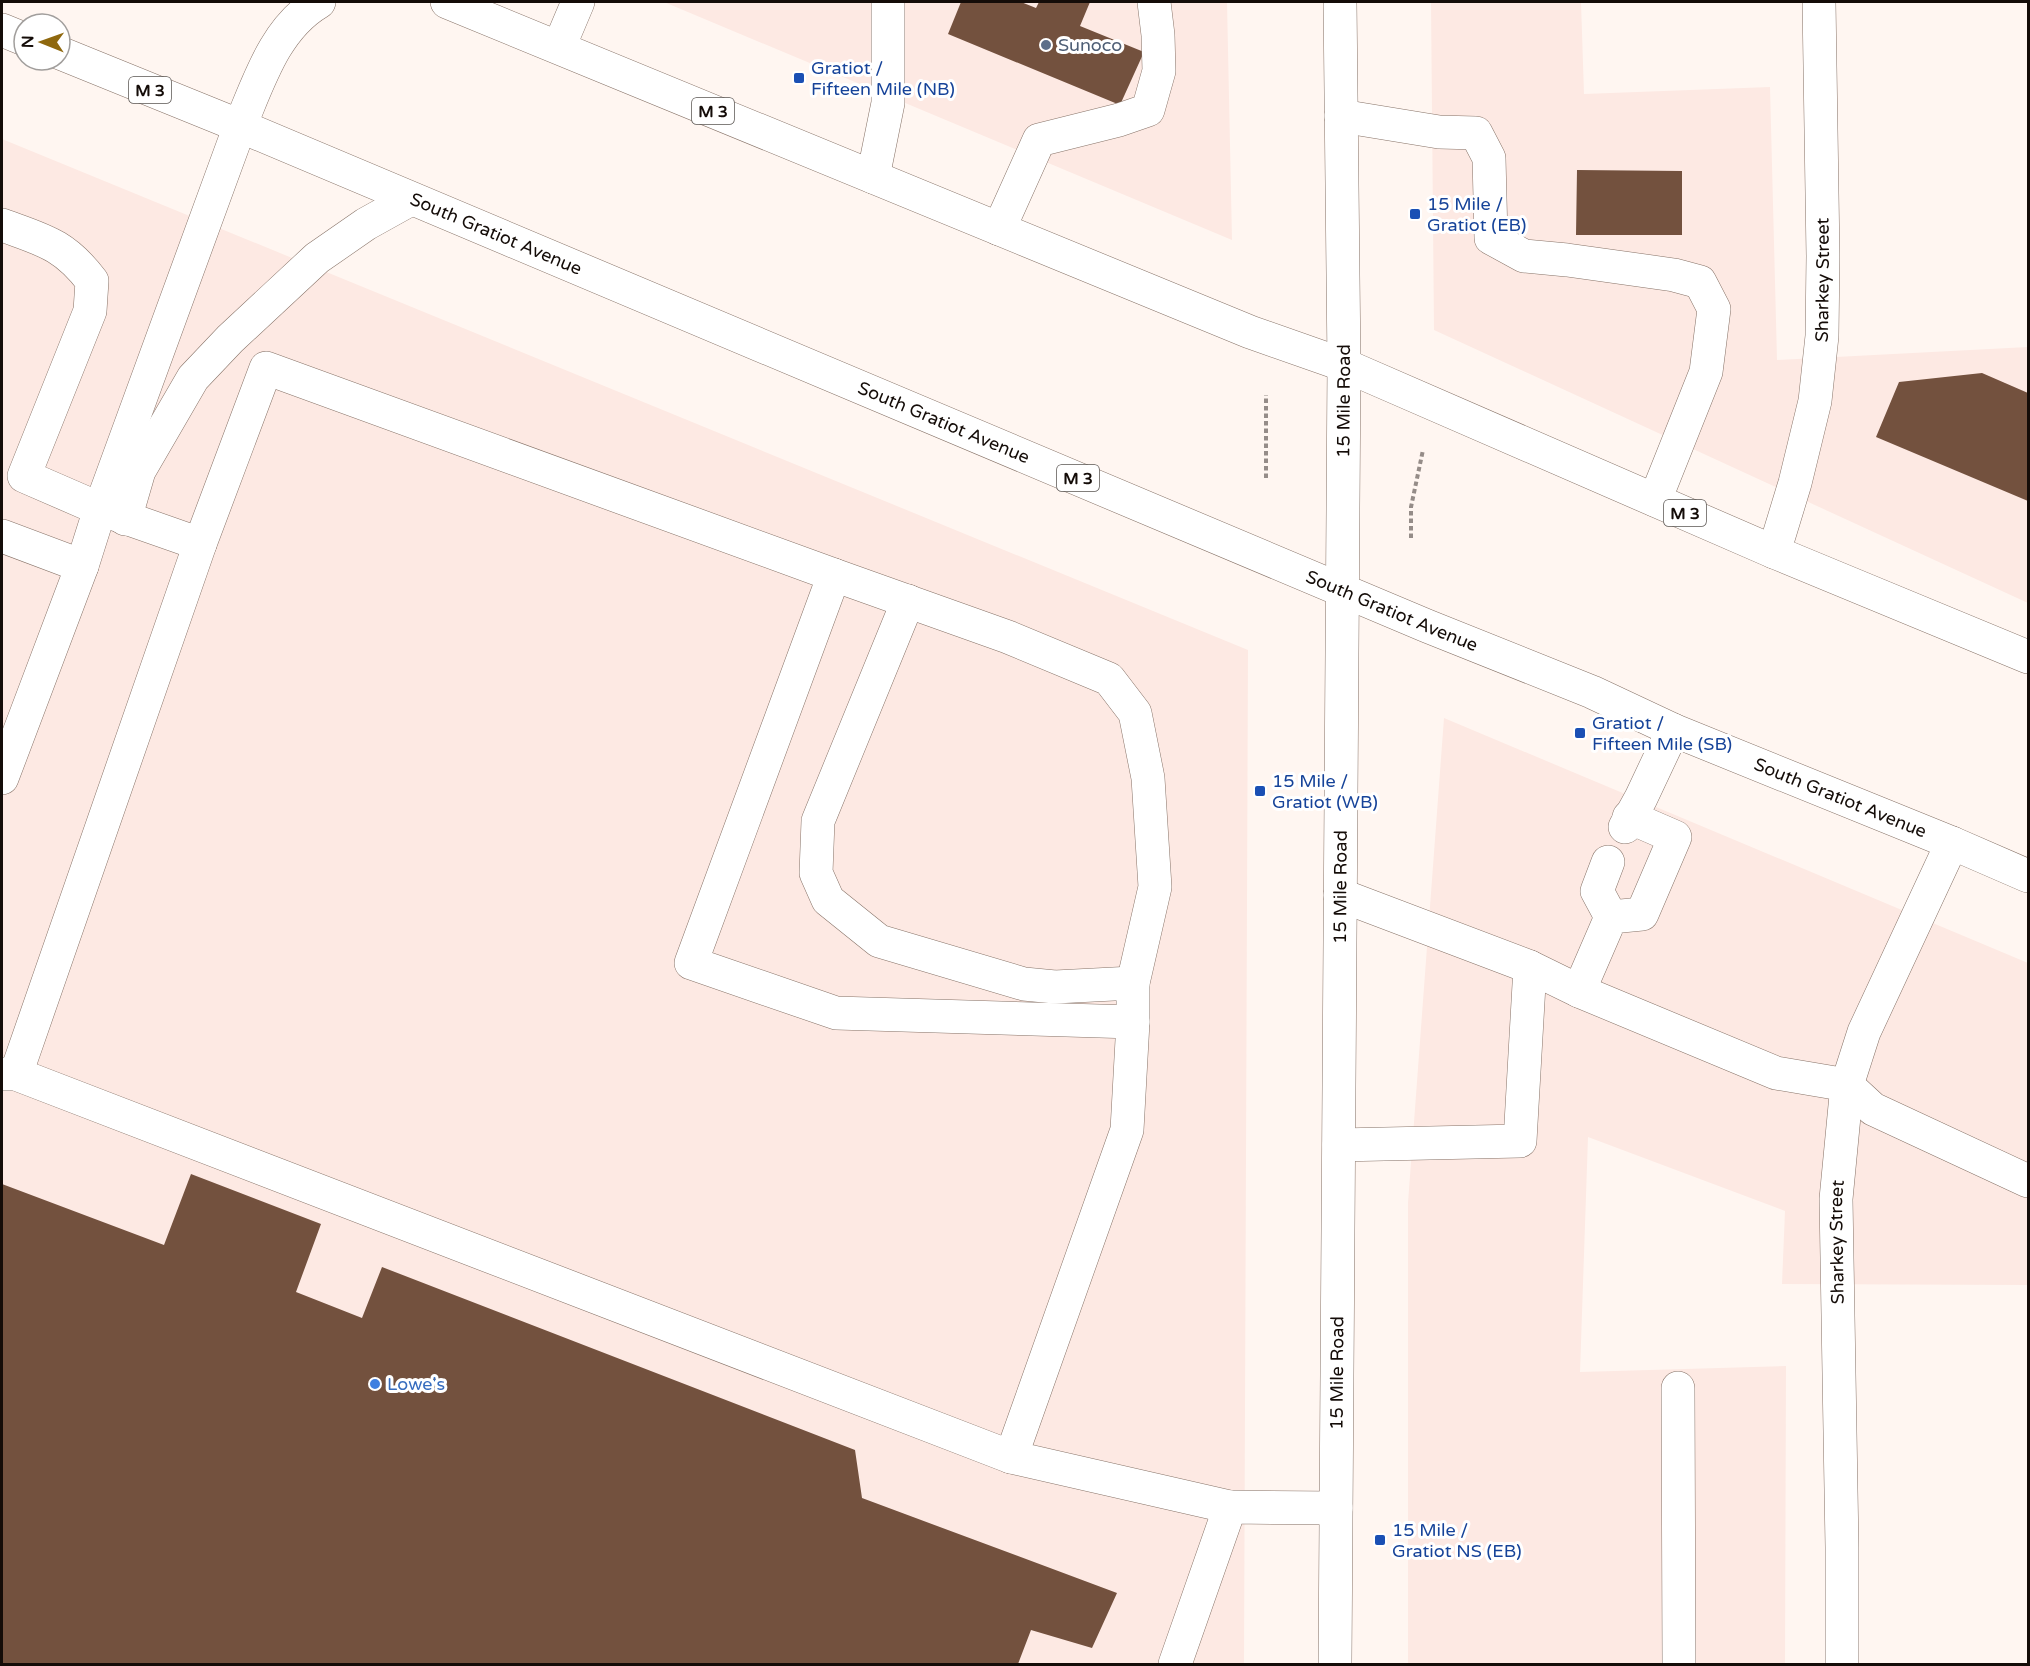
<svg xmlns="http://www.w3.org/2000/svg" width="2030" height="1666" font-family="'Varela Round',sans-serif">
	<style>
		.commercial { fill: #fde9e3 }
		.building { fill: #73513e }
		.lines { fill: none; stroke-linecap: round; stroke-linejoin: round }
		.minor-casing { stroke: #877368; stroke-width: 34 }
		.major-casing { stroke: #877368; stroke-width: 34 }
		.path { stroke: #958c88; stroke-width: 4; stroke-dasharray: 4.5 3; stroke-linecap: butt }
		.minor { stroke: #fff; stroke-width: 33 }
		.major { stroke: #fff; stroke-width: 33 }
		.service-dot { fill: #5c6f8a; stroke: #fff; stroke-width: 2 }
		.transit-dot { fill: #1a4fb4; stroke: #fff; stroke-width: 2 }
		.shop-dot { fill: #3f7fe0; stroke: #fff; stroke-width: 2 }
		.labels { text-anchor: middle; stroke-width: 6; stroke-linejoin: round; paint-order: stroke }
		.shield { fill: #fff; stroke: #5a5552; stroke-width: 1.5 }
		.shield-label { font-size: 16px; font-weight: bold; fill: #140c08 }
		.service-label { font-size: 18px; fill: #4e5e75; stroke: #fff; text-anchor: start }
		.transit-label { font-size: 18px; fill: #164399; stroke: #fff; text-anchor: start }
		.street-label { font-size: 18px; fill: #140c08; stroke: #fff }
		.shop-label { font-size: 18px; fill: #366cbe; stroke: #fff; text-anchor: start }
	</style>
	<rect width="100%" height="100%" fill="#fff6f1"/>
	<path class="commercial" d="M664 2H1227L1232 240Z
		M1431 2H1581L1584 94 1770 87 1777 360 2028 347V603L1434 330Z
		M2 139 1248 650 1244 1664H2Z
		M1444 718 2028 963V1285L1782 1284 1785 1211 1588 1137 1580 1372 1786 1366 1785 1664H1408V1203Z"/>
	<path class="building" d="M961 2H1021L1036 8 1039 2H1090L1080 26 1144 52 1120 105 948 34Z
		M1577 170 1682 171V235H1576Z
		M1982 373 2028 393V501L1876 437 1899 382Z
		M191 1174 321 1224 296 1292 362 1318 382 1267 855 1450 862 1498 1117 1593 1092 1648 1031 1630 1018 1664H2V1184L164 1245Z"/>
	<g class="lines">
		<g class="minor-casing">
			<g id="minor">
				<path d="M559 47 578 2"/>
				<path d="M1341 116 1439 132 1476 133 1489 158 1491 238 1524 256 1567 260 1674 275 1700 282 1714 309 1706 372 1655 500"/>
				<path d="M873 177 888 103V2"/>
				<path d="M2 225C43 240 64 244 92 281L90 311 24 476 100 509 82 566 2 778"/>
				<path d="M999 229 1039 140 1119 120 1148 110 1159 71 1158 35 1154 2"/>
				<path d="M125 519 139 471 193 378 230 339 317 258 366 224 411 199"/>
				<path d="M2 536 82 566"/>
				<path d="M200 544 100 509 240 126"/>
				<path id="s1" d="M1774 552 1795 483 1815 401 1822 336 1823 256 1819 2"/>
				<path d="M834 575 1008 637 1109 679 1135 713 1148 778 1155 887 1133 983V1022"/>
				<path d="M908 601 818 821 816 873 828 900 879 941 1024 984 1055 987 1133 983"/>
				<path d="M1625 827 1641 798 1673 730"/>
				<path d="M1608 862 1597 891 1611 917"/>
				<path d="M1340 895 1530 967 1579 991 1776 1073 1847 1085 1873 1109 2028 1181"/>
				<path d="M1579 991 1611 917 1642 914 1675 837 1629 817"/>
				<path d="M2 1074H16L1011 1457"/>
				<path d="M16 1074 200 544 266 368 834 575 691 963 836 1013 1133 1022 1127 1130 1011 1457 1230 1507"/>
				<path d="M1339 1145 1520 1141 1530 967"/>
				<path d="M1678 1388 1679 1664"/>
				<path d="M1175 1664 1230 1507 1336 1508"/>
				<path id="s2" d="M1842 1664V1547L1836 1199 1847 1085 1864 1032 1952 843"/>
			</g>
		</g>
		<g class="major-casing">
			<g id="major">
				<path d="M447 2 1250 332 1344 365 1774 552 2028 657"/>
				<path d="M2 30 24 39"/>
				<path id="s3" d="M60 53 240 126 1427 626 1592 692 1673 730 1952 843 2028 876"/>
				<path d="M240 126C259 81 275 28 319 2"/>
				<path id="s4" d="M1335 1664 1344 365 1340 2"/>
			</g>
		</g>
		<path class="path" d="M1266 478V395
			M1411 538V507L1423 450"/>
		<use href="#minor" class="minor"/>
		<use href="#major" class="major"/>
	</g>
	<circle class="service-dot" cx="1046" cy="45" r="6"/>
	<g class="transit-dot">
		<rect x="793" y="72" width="12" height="12" rx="3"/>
		<rect x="1409" y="208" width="12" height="12" rx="3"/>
		<rect x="1574" y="727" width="12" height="12" rx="3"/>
		<rect x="1254" y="785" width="12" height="12" rx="3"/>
		<rect x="1374" y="1534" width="12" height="12" rx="3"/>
	</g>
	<circle class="shop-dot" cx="375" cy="1384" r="6"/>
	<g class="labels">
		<g class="shield">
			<rect x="129" y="77" width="42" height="26" rx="4.5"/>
			<rect x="692" y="98" width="42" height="26" rx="4.5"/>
			<rect x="1057" y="465" width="42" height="26" rx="4.5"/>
			<rect x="1664" y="500" width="42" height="26" rx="4.5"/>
		</g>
		<g class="shield-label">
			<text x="150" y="96">M 3</text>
			<text x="713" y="117">M 3</text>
			<text x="1078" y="484">M 3</text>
			<text x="1685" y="519">M 3</text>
		</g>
		<g class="service-label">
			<text x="1058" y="51">Sunoco</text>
		</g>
		<g class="transit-label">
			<text x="811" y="74">Gratiot /<tspan x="811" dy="21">Fifteen Mile (NB)</tspan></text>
			<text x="1427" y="210">15 Mile /<tspan x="1427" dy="21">Gratiot (EB)</tspan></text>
			<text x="1592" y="729">Gratiot /<tspan x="1592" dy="21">Fifteen Mile (SB)</tspan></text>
			<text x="1272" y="787">15 Mile /<tspan x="1272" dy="21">Gratiot (WB)</tspan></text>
			<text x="1392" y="1536">15 Mile /<tspan x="1392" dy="21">Gratiot NS (EB)</tspan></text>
		</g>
		<g class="street-label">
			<text dy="6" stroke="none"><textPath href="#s3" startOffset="472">South Gratiot Avenue</textPath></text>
			<text dy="6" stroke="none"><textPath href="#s1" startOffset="278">Sharkey Street</textPath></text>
			<text dy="6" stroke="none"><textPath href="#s4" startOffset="1263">15 Mile Road</textPath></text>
			<text dy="6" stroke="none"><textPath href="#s3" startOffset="958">South Gratiot Avenue</textPath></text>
			<text dy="6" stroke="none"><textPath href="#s3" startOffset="1444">South Gratiot Avenue</textPath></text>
			<text dy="6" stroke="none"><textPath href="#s3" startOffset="1930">South Gratiot Avenue</textPath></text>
			<text dy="6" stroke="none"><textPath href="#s4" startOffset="777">15 Mile Road</textPath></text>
			<text dy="6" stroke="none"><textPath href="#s2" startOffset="422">Sharkey Street</textPath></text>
			<text dy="6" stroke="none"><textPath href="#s4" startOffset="291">15 Mile Road</textPath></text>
		</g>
		<g class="shop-label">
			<text x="387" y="1390">Lowe's</text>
		</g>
	</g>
	<rect width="2030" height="1666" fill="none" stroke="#140c08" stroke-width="6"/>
	<g transform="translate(42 42) rotate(271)"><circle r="28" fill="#ffffff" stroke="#a19e9c" stroke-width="1.5"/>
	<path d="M0-4.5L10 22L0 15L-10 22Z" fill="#8f680e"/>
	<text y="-9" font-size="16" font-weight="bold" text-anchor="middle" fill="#140c08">N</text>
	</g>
</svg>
